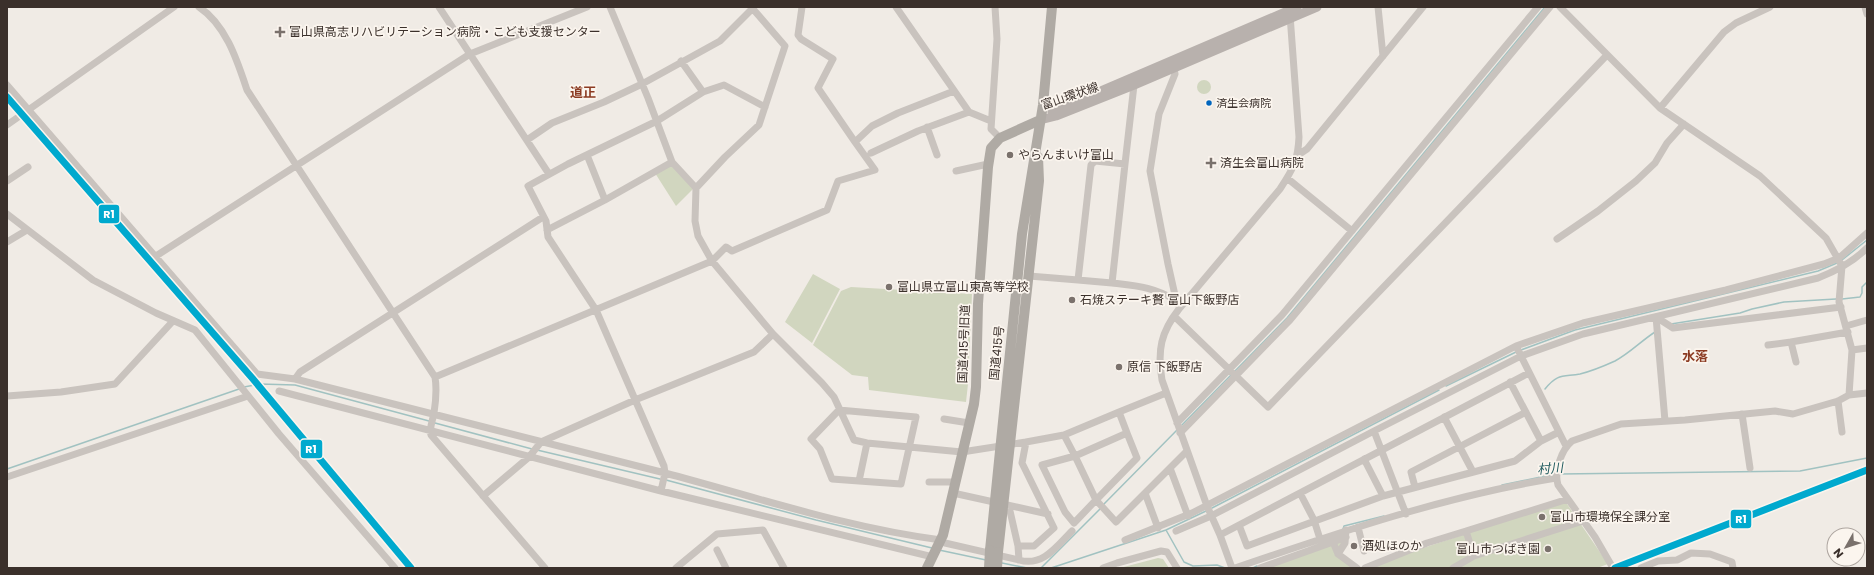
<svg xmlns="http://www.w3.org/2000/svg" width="1874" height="575" font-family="Poppins,'Noto Sans JP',sans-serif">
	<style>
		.green { fill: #d1d6bf }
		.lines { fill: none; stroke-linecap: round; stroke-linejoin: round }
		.stream { stroke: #a1c2c1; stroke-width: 1.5 }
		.minor { stroke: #c9c3be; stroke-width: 7 }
		.major { stroke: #b8b1ad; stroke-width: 9 }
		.highway { stroke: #afaaa4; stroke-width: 10 }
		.highway-bridge { stroke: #afaaa4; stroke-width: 10 }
		.rail-1-casing { stroke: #fbf5ee; stroke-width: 10 }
		.rail-1 { stroke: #00a9ce; stroke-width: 7 }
		.poi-dot { fill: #7a716c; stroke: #fbf5ee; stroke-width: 1.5 }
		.bus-dot { fill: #0065bd; stroke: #fbf5ee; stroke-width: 1.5 }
		.labels { text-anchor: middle; stroke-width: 3.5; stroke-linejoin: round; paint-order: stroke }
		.bus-label { font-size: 11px; fill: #3b302b; stroke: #fbf5ee; text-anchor: start }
		.poi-label { font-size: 12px; fill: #3b302b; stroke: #fbf5ee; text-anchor: start }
		.street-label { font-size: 12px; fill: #3b302b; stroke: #fbf5ee }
		.neighbourhood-label { font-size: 13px; font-weight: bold; fill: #8c3b22; stroke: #fbf5ee }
		.water-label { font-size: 13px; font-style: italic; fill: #1f5a5e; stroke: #fbf5ee }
		.line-badge { stroke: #fbf5ee; stroke-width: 1.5 }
		.badge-label { font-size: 11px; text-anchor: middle; font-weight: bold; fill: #fff }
	</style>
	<rect width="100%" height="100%" fill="#f0ebe5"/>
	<path class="green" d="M1197 87a7 7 0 1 1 14 0a7 7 0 1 1-14 0Z
		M672 164 693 189 676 206 655 173Z
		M813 274 840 289 812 343 785 322Z
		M851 287 972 294 968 384 966 402 869 390 868 377 852 375 813 345 841 291Z
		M1565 501 1608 564 1597 568H1372L1411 552Z
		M1343 540 1338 552 1353 568H1266Z
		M1158 558 1163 559 1169 568H1120Z"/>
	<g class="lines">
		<path class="stream" d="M1842 260 1867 240
			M1842 299 1860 297 1862 293V287L1867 282
			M1671 324 1740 313 1752 309 1784 302 1836 299
			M1521 350 1575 330 1818 271 1837 263
			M1235 371 1287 318 1545 7
			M1446 386 1516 352
			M244 387 260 384 295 385 429 421
			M1545 389C1558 373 1563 377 1580 374 1592 371 1604 366 1615 361 1630 353 1641 341 1655 332
			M435 423 532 449
			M1182 425 1231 375
			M537 450 660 479
			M7 469 239 389
			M1560 474 1800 471 1867 458
			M666 480 816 520 932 548
			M1502 485 1555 474
			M1103 505 1178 429
			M1212 508 1439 390
			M1343 529 1344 526 1384 516
			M1166 530 1184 562 1193 566 1217 565 1225 568
			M939 550 986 560
			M1002 563 1027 568
			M1041 568 1101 508
			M1051 568 1166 530 1206 511
			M1253 568 1257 566"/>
		<path class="minor" d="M199 7C226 25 237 60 247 90L435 377C437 389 436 400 434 413 433 420 429 427 431 435L545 568
			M439 7 549 174
			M610 7 648 98 672 162 696 188
			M802 7 798 35 801 39 833 59 818 88 855 142 872 126 898 113 954 91
			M896 7 969 112 991 121
			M995 7 997 39 991 129 1000 138
			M1378 7 1383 56
			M1560 7 1660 108 1760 176 1826 238 1842 266 1839 302 1852 350 1849 395
			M1865 7 1867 14
			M753 9 785 46 759 125 725 157 696 188 695 221 698 236 712 261 773 334 822 383 834 397 854 440 867 443 962 452 1026 442 1022 463 1054 528 1034 546H1018
			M1173 63 1175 74 1159 114 1150 171 1168 264 1177 304
			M7 85 257 374 295 379 300 372 543 217
			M703 92 724 85 765 107
			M1660 108 1724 32 1736 23 1770 7
			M7 125 174 7
			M927 127 937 155
			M527 140 552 123 604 102 642 84 720 41 754 7
			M871 153 918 131 969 112
			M587 155 605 200 672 162
			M1298 155 1307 149 1423 7
			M1125 164 1134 85
			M956 171 988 164
			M1287 178 1352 231
			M7 181 28 167
			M7 214 93 280 156 313 195 330 279 434 395 568
			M547 230 605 200
			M1557 239 1598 211 1636 181 1655 163 1667 143 1684 124
			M7 242 27 230
			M156 256 470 54 587 7
			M1029 276 1078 280
			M1112 283 1078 280 1091 165 1095 161 1125 164 1112 283C1138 286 1154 287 1177 301
			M1174 316 1268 407 1607 55
			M1846 326 1867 320
			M1768 345 1791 342
			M1516 346 1583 323 1726 290 1824 264 1839 258 1867 233
			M1852 350 1867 348
			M1796 362 1791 342 1848 332
			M435 377 712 261 726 247 732 251 827 210 838 181 875 170 855 142
			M295 379C418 411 542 441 665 473 756 497 847 528 941 540L945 543 1019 560
			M1510 382 1541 441
			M279 391 661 491 933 557
			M7 396 61 392 115 384 173 321
			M1838 401 1842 432
			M1742 414 1750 468
			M1444 417 1473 472
			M944 419 969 423
			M1665 421 1656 317 1673 328 1841 307
			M1177 423 1282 315 1538 7
			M1127 433 1119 412 1166 393
			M1180 433 1290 320 1550 7
			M1064 435 1075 456 1042 465 1065 512 1074 523 1096 500 1075 456 1127 433 1137 458 1096 500 1116 522 1187 451
			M1026 442 1064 435 1119 412
			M1566 446 1521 356 1583 334 1818 278C1836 271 1853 262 1867 248
			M1364 459 1383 496
			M1170 468 1188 516
			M7 477 248 396
			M859 481 901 484 916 417 839 410 811 439 820 449 832 479 859 481 867 443
			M929 482H955
			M1415 487 1411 472 1526 412
			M661 491 665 473 664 466 596 310 548 237 546 221 528 186 568 164 657 121 703 92 681 61
			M953 493 1048 514
			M1145 493 1158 528
			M1300 493 1314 520 1320 539
			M483 496 529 457 541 442 635 400 754 352 773 334
			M1010 511 1018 546 1019 560C1043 567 1057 546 1072 531
			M1239 525 1247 546 1383 496 1515 461 1541 441 1559 432
			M1358 527 1364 551
			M1346 530 1345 543 1338 554 1357 568
			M1176 531 1211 516 1374 431 1406 514
			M1220 535 1529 373
			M1125 540 1192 513 1516 346 1521 356 1374 431
			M717 550 726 568
			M1338 554 1333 542 1346 537
			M1474 556 1466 531 1568 499
			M676 568 717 534 763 530 784 568
			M1103 568 1117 563 1161 551 1167 552 1177 568
			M1232 568 1220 535 1207 506 1162 380C1157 350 1161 332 1179 309L1280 189C1293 169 1298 161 1299 137L1290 15
			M1235 568C1340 532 1446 496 1556 478
			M1260 568 1333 542
			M1365 568 1427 543 1466 531
			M1453 568 1474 556 1583 521
			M1613 568 1595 537 1558 485C1554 472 1561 450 1572 441L1621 424 1685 420 1775 411 1793 414 1838 401 1849 395 1867 393
			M1641 568 1658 561 1677 560 1691 553 1710 554 1732 562 1733 568"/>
		<path class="major" d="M1052 112 1297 7
			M1040 120 1056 116 1134 85 1317 7"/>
		<path class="highway" d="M990 550 1022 234 1043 105 1052 7
			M998 552 1039 181 1038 157
			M927 568 943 535 974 404 976 387 978 304 988 167 991 148 1000 138 1040 120"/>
		<path class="highway-bridge" d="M989 568 990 550
			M997 568 998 552"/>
		<g class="rail-1-casing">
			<path id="rail-1" d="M7 97 253 379 411 568
				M1615 568 1867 470"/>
		</g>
		<use href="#rail-1" class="rail-1"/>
	</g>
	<g class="poi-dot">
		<path d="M278 26h4v4h4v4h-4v4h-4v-4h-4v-4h4z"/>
		<circle cx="1010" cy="155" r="4"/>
		<path d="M1209 157h4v4h4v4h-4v4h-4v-4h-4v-4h4z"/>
		<circle cx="889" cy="287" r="4"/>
		<circle cx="1072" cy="300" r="4"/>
		<circle cx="1119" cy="367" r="4"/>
		<circle cx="1542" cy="517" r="4"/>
		<circle cx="1354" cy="546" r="4"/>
		<circle cx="1548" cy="549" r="4"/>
	</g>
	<circle class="bus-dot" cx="1209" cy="103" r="3.5"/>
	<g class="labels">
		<g class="bus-label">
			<text x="1216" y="107">済生会病院</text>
		</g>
		<g class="poi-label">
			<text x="289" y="36">富山県高志リハビリテーション病院・こども支援センター</text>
			<text x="1018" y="159">やらんまいけ富山</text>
			<text x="1220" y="167">済生会富山病院</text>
			<text x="897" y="291">富山県立富山東高等学校</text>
			<text x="1080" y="304">石焼ステーキ贅 富山下飯野店</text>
			<text x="1127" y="371">原信 下飯野店</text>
			<text x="1550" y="521">富山市環境保全課分室</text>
			<text x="1362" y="550">酒処ほのか</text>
			<text x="1540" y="553" text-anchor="end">富山市つばき園</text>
		</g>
		<g class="street-label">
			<text transform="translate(1070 96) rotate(-19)" y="4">富山環状線</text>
			<text transform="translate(964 344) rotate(-88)" y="4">国道415号旧道</text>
			<text transform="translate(997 353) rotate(-84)" y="4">国道415号</text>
		</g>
		<g class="neighbourhood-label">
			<text x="583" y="97">道正</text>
			<text x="1695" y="361">水落</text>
		</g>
		<g class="water-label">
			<text transform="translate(1550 468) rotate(-5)" y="5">村川</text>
		</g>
	</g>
	<g class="line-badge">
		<rect x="98" y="204" width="22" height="20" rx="4" fill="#00a9ce"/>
		<rect x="300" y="439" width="23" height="20" rx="4" fill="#00a9ce"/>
		<rect x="1730" y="509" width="22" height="20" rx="4" fill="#00a9ce"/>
	</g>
	<g class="badge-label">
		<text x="109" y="218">R1</text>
		<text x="311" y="453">R1</text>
		<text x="1741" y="523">R1</text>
	</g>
	<rect width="1874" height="575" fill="none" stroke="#3b302b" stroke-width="16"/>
	<g transform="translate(1846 547) rotate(231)"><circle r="19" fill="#fbf5ee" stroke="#aea6a0"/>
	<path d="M0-3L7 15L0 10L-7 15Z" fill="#7a716c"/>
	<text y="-6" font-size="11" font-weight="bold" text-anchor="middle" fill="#3b302b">N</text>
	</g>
</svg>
